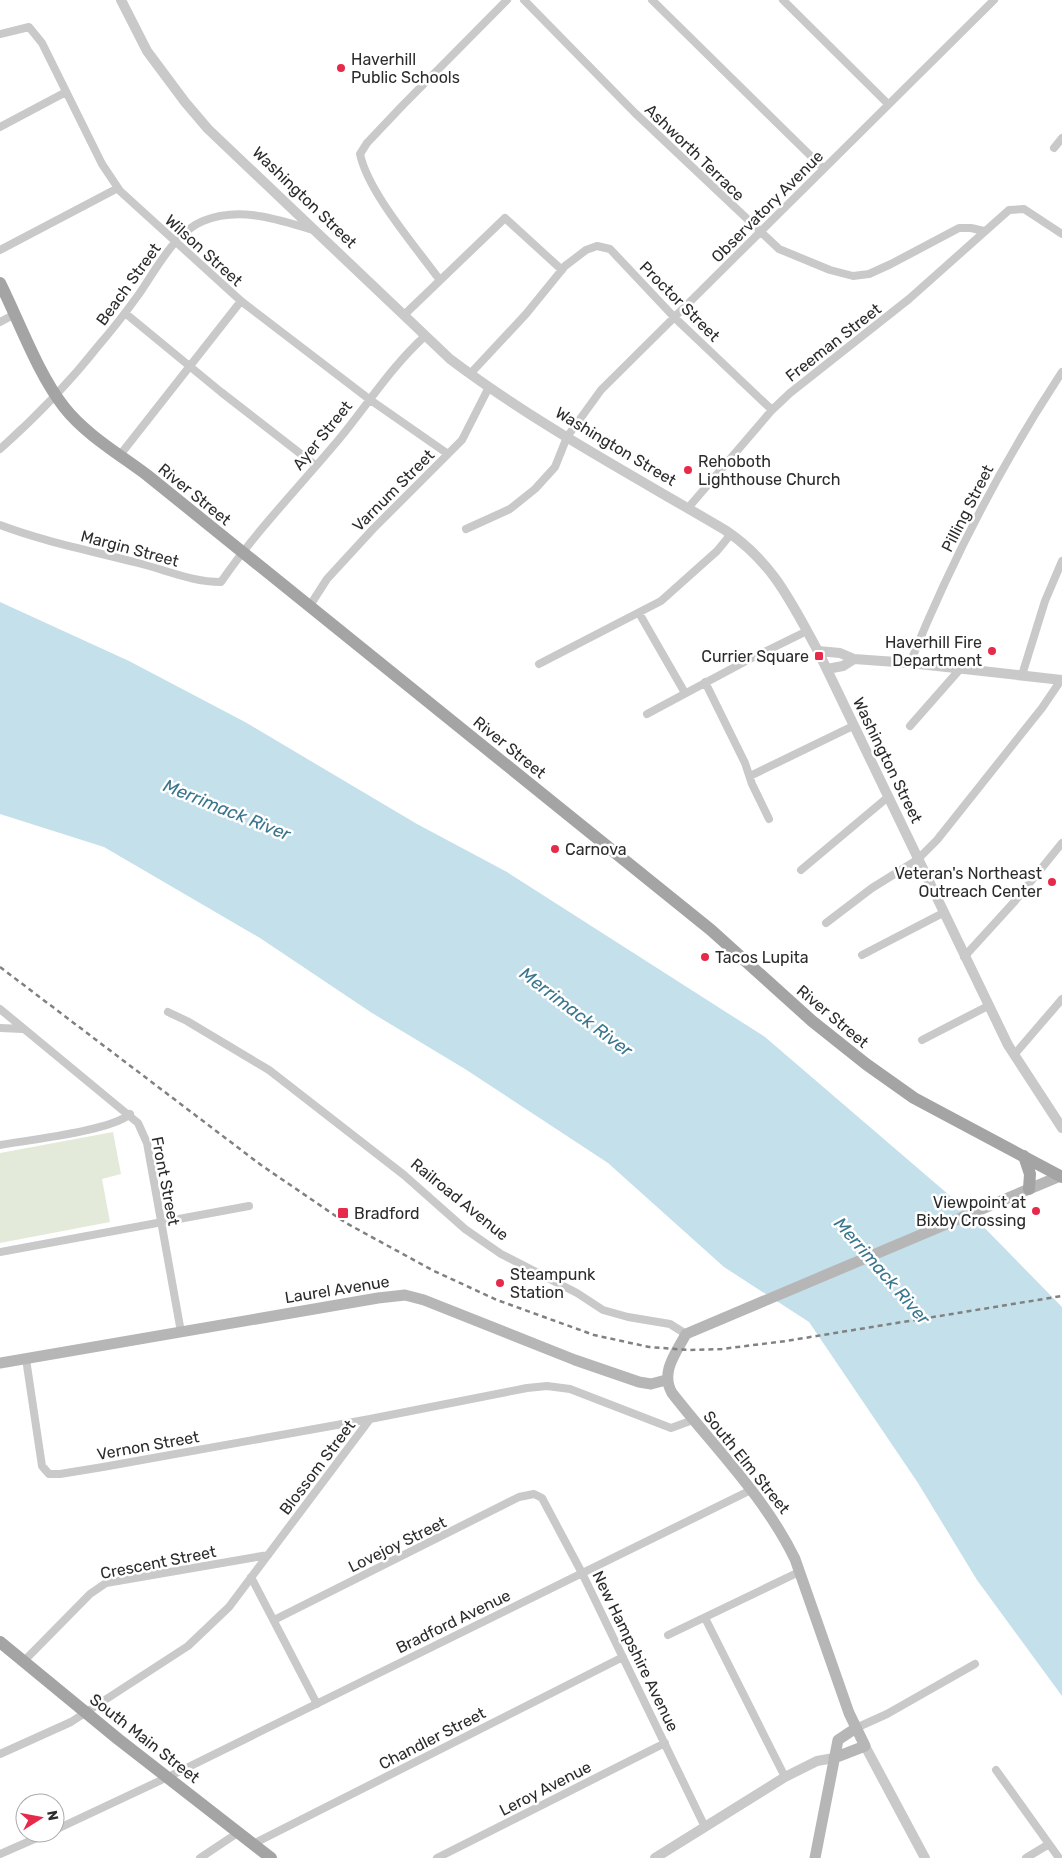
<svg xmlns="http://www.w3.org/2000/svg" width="1062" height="1858" font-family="Rubik,sans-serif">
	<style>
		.green { fill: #e4ead9 }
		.water { fill: #c4e0eb }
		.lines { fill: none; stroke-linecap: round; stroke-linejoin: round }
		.minor { stroke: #c9c9c9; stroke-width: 8 }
		.tertiary { stroke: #c9c9c9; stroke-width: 10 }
		.secondary { stroke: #b6b6b6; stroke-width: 11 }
		.primary { stroke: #a4a4a4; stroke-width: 12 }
		.rail { stroke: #818181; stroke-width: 2.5; stroke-dasharray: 5 4; stroke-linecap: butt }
		.poi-dot { fill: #e7294a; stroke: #fff; stroke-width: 2 }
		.labels { text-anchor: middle; stroke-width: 5; stroke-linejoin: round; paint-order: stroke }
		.poi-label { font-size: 16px; fill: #2c2c2c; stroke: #fff; text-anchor: start }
		.street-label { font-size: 16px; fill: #2c2c2c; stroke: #fff }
		.water-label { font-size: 18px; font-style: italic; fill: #3a768e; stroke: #fff }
	</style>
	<rect width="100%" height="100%" fill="#fff"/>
	<path class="green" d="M113 1132 121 1174 102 1179 110 1222 0 1243V1153Z"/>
	<path class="water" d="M0 602 129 661 245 722 417 824 507 872 765 1037 970 1213 1062 1307V1696L977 1580 918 1483 809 1322 724 1267 608 1163 465 1069 372 1013 260 938 104 847 0 814Z"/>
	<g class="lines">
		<path class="minor" d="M524 0 635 113 779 249 830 270 853 276 869 274 891 264 959 228H971L984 231
			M652 0 823 168
			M783 0 887 103
			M0 34 29 27 42 43 102 164 120 191 241 301 369 399 448 454
			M0 127 66 92
			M1054 148 1062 138
			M0 250 118 188
			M439 279C415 246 368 192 360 154L367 143 403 105 507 0
			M125 313 221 392 315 465
			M404 315 505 218 562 270
			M0 322 15 314
			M470 374 526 314 565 266 586 250 597 246 610 249 675 318 772 410
			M0 449C36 417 69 383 99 345 113 329 126 312 139 294 155 271 175 232 203 221 240 206 276 219 313 230
			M120 455 241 301
			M688 508 772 410 790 393 909 299 1009 210 1024 209 1062 234
			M0 525C45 542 92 551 138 563 166 570 192 582 221 582 256 531 300 486 340 438 368 404 391 367 425 336
			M466 529 510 509 535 489 555 467 567 437 601 390 994 0
			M309 607 327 579 373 529 462 440 489 387
			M639 613 685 693
			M910 663C951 562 1002 463 1062 372
			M539 664 661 601 717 551 731 534
			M1022 675 1045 601 1062 561
			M705 682 745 763 752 784 769 819
			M647 714 746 661 807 631
			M910 726 961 668
			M750 776 853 726
			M801 870 888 797
			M826 923 872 888 917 860 937 840 1042 708 1061 680
			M862 955 943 913
			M964 957 1015 901 1062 843
			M0 1009 138 1123 147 1143 181 1332
			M168 1012 187 1021 269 1070 404 1175 465 1229 501 1254 577 1293 603 1310 628 1317 670 1324 686 1334
			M0 1028 23 1029
			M922 1040 988 1006
			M1014 1055 1062 999
			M0 1145C28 1140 111 1131 130 1114
			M0 1252 249 1206
			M26 1359 42 1466 49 1474H60L103 1467 370 1419
			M251 1577 317 1704
			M705 1618 785 1777
			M274 1620 519 1497 534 1494 542 1498 582 1573 705 1827
			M668 1635 799 1572
			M23 1662 90 1594 106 1583 268 1555
			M856 1728 887 1714 975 1664
			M0 1754 71 1722 188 1646 229 1607 370 1419 527 1388 547 1386 570 1389 671 1428 693 1420
			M996 1770 1059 1858
			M55 1830 168 1777 751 1490
			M253 1844 623 1657
			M0 1854 48 1833
			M200 1858 239 1832
			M437 1858 665 1743
			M1026 1858 1049 1844"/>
		<path class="tertiary" d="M121 0 147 51 185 102 208 129 450 359C536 424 632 475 725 530 773 562 791 602 818 651L1008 1045 1062 1128
			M818 651 840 653 854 659 910 663 1062 680
			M827 669 843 666 854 659
			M865 1746 925 1858
			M655 1858 785 1777 817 1761 834 1758"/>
		<path class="secondary" d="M0 1363 378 1298 405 1295 424 1300 575 1360 639 1382 651 1384 666 1380
			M834 1758 865 1746 849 1713 795 1559C765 1497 714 1447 672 1393 660 1372 676 1353 686 1334L1060 1176
			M815 1858 838 1740 856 1728"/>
		<path class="primary" d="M0 283C19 321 38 374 64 407 85 434 119 454 147 475L711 930 812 1021 866 1064 914 1098 1062 1177
			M1024 1156 1030 1174 1029 1189
			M0 1642 118 1739 271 1858"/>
		<path class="rail" d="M0 967 261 1165 346 1223 434 1271 497 1300 594 1335 649 1347 689 1350 722 1349 786 1341 1062 1296"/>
	</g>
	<g class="poi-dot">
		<circle cx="341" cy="68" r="5"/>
		<circle cx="688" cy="470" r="5"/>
		<circle cx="992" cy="651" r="5"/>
		<rect x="814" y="651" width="10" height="10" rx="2.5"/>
		<circle cx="555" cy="849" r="5"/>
		<circle cx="1052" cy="882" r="5"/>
		<circle cx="705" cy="957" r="5"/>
		<circle cx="1036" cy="1211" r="5"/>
		<rect x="337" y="1207" width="12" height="12" rx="2.5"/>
		<circle cx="500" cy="1283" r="5"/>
	</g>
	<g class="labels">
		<g class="poi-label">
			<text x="351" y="65">Haverhill<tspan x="351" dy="18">Public Schools</tspan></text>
			<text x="698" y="467">Rehoboth<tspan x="698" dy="18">Lighthouse Church</tspan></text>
			<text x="982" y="648" text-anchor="end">Haverhill Fire<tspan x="982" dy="18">Department</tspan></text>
			<text x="809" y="662" text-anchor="end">Currier Square</text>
			<text x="565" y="855">Carnova</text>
			<text x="1042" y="879" text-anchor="end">Veteran's Northeast<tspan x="1042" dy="18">Outreach Center</tspan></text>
			<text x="715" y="963">Tacos Lupita</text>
			<text x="1026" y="1208" text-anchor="end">Viewpoint at<tspan x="1026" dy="18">Bixby Crossing</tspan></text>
			<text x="354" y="1219">Bradford</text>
			<text x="510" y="1280">Steampunk<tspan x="510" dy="18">Station</tspan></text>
		</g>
		<g class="street-label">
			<text transform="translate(695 152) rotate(44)" y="6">Ashworth Terrace</text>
			<text transform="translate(305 197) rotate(44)" y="6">Washington Street</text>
			<text transform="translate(767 206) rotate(-45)" y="6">Observatory Avenue</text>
			<text transform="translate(204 250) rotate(42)" y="6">Wilson Street</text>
			<text transform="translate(128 284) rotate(-54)" y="6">Beach Street</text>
			<text transform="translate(680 301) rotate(45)" y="6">Proctor Street</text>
			<text transform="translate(833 342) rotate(-38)" y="6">Freeman Street</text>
			<text transform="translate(322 435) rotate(-51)" y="6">Ayer Street</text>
			<text transform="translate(616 446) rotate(31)" y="6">Washington Street</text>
			<text transform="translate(393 490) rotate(-45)" y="6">Varnum Street</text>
			<text transform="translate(195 494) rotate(39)" y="6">River Street</text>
			<text transform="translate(967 508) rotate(-63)" y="6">Pilling Street</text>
			<text transform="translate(130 548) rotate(15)" y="6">Margin Street</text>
			<text transform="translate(510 747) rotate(39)" y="6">River Street</text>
			<text transform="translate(888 760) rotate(64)" y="6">Washington Street</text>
			<text transform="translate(833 1016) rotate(40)" y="6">River Street</text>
			<text transform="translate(166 1181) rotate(79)" y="6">Front Street</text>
			<text transform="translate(460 1199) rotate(39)" y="6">Railroad Avenue</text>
			<text transform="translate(337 1289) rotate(-9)" y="6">Laurel Avenue</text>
			<text transform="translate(148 1445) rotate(-10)" y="6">Vernon Street</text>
			<text transform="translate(747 1462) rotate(51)" y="6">South Elm Street</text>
			<text transform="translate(317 1467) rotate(-53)" y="6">Blossom Street</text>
			<text transform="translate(397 1544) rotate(-26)" y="6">Lovejoy Street</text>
			<text transform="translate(158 1562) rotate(-11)" y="6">Crescent Street</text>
			<text transform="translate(453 1621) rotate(-26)" y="6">Bradford Avenue</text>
			<text transform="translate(636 1651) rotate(64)" y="6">New Hampshire Avenue</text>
			<text transform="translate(145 1738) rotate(38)" y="6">South Main Street</text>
			<text transform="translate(432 1738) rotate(-27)" y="6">Chandler Street</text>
			<text transform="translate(545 1788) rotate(-27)" y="6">Leroy Avenue</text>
		</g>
		<g class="water-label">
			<text transform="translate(227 810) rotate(22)" y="6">Merrimack River</text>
			<text transform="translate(576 1012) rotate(37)" y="6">Merrimack River</text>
			<text transform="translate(882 1271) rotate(49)" y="6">Merrimack River</text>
		</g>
	</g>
	<g transform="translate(40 1818) rotate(79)"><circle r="24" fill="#ffffff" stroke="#ababab"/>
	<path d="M0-4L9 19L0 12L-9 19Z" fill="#e7294a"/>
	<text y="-8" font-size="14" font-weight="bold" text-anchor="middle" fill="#2c2c2c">N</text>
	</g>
</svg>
